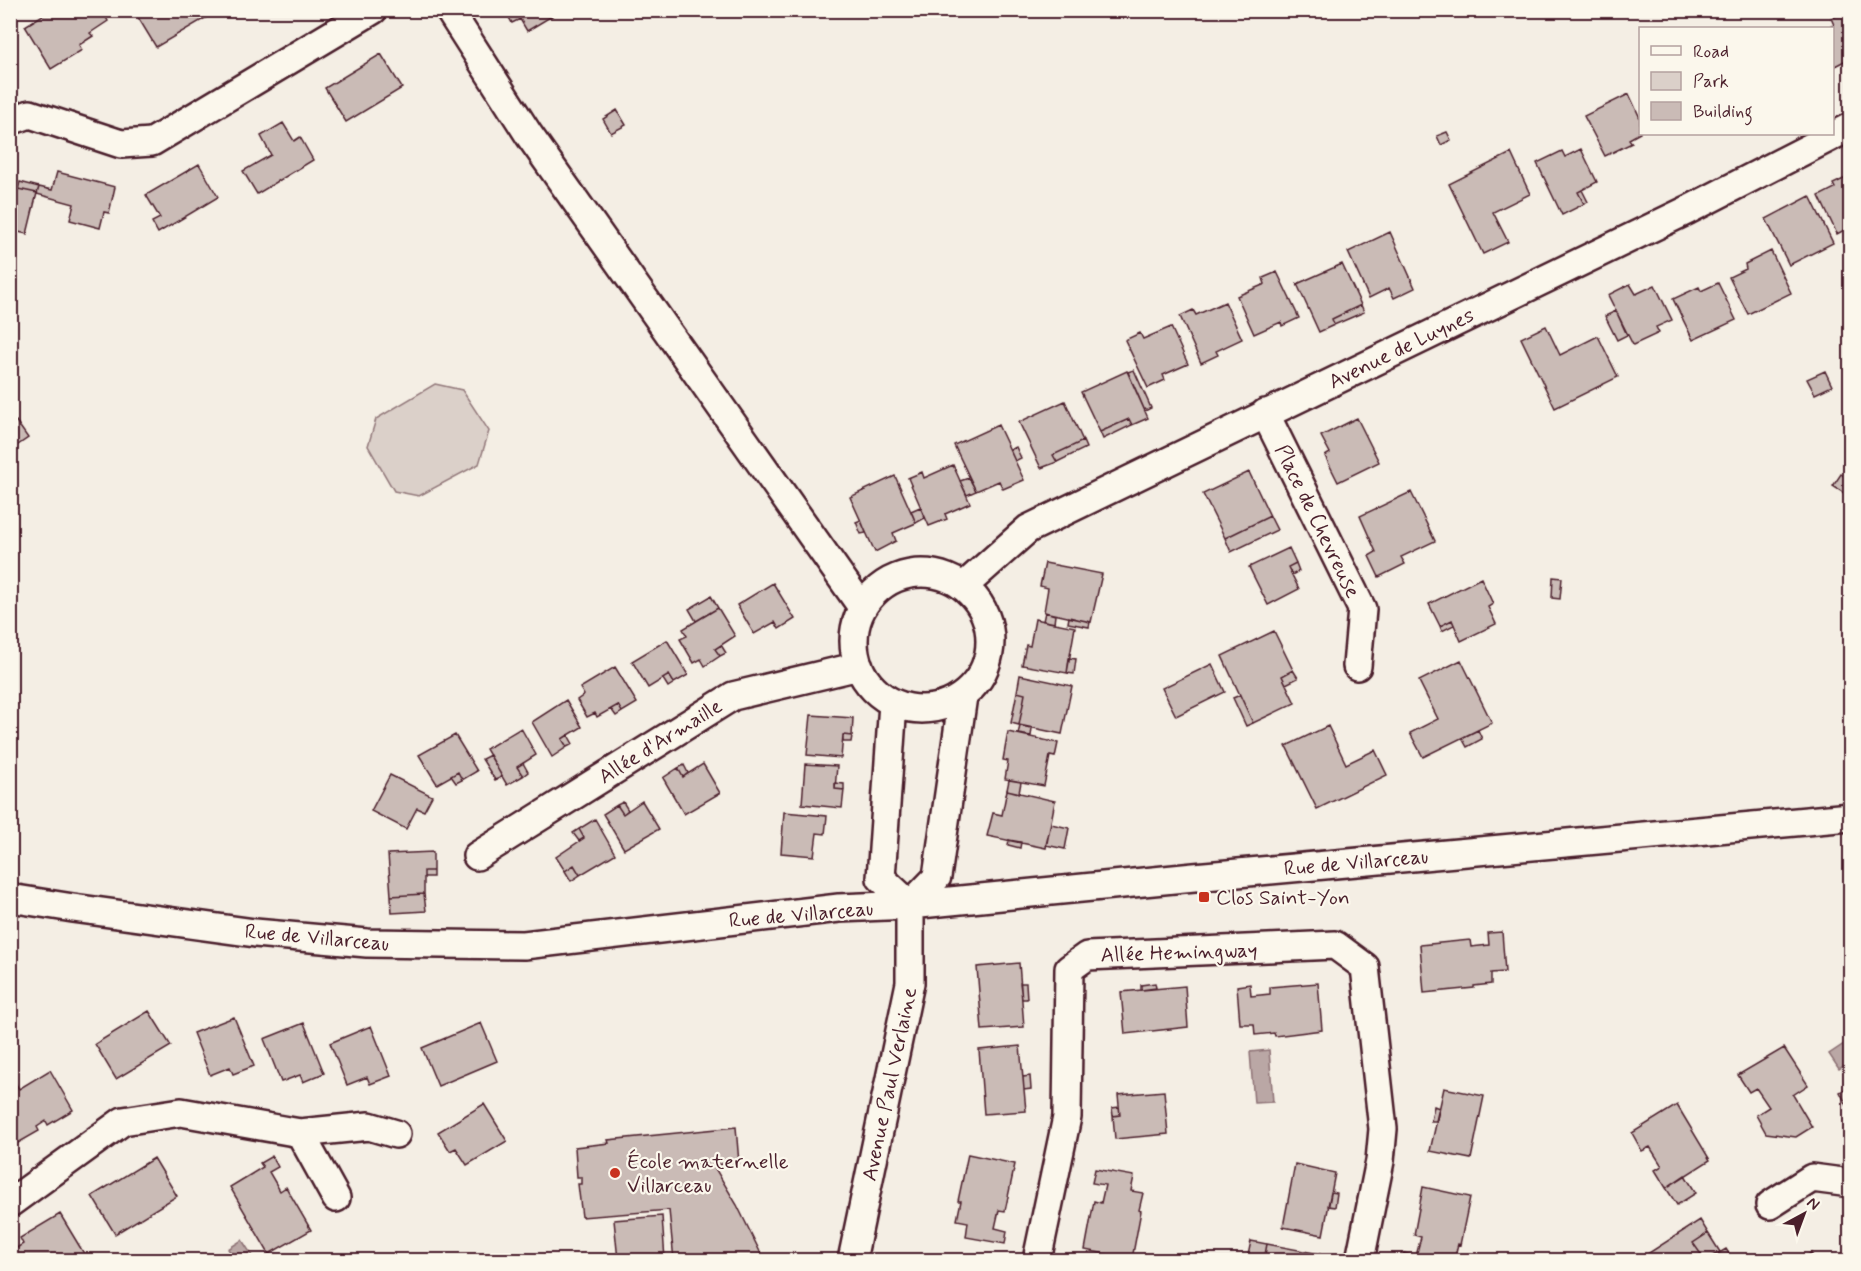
<svg xmlns="http://www.w3.org/2000/svg" width="1861" height="1271" font-family="Mynerve,sans-serif">
	<style>
		.green { fill: #dbd0c9; stroke: #92787a; stroke-width: 1.5 }
		.water { fill: #baa7a5; stroke: #8d7174; stroke-width: 1.5 }
		.building { fill: #cabbb6; stroke: #4a1f2b; stroke-width: 1.5 }
		.lines { fill: none; stroke-linecap: round; stroke-linejoin: round }
		.street-casing { stroke: #4a1f2b; stroke-width: 32 }
		.street { stroke: #fbf7ec; stroke-width: 27 }
		.poi-dot { fill: #c8321e; stroke: #fbf7ec; stroke-width: 2 }
		.labels { text-anchor: middle; stroke-width: 4.5; stroke-linejoin: round; paint-order: stroke }
		.street-label { font-size: 21px; fill: #4a1f2b; stroke: #fbf7ec }
		.poi-label { font-size: 21px; fill: #4a1f2b; stroke: #fbf7ec; text-anchor: start }
	</style>
	<rect width="100%" height="100%" fill="#f4eee4"/>
	<filter id="ink" filterUnits="userSpaceOnUse"><feTurbulence type="fractalNoise" baseFrequency=".0167" numOctaves="2"/><feDisplacementMap in="SourceGraphic" scale="12" xChannelSelector="R" yChannelSelector="G"/><feConvolveMatrix kernelMatrix="1 2 1 2 8 2 1 2 1" color-interpolation-filters="sRGB"/></filter>
	<g filter="url(#ink)">
		<path class="green" d="M435 384 462 390 489 431 479 464 419 496 394 491 368 446 376 419Z"/>
		<path class="water" d="M1850 1040V1062L1839 1069 1829 1054Z
			M1269 1050 1273 1102 1254 1103 1250 1052Z
			M242 1240 255 1260H236L228 1249Z"/>
		<path class="building" d="M51 10H102L108 21 90 33 93 36 79 45 82 50 51 69 25 26Z
			M142 10H213L214 13 156 47 136 14Z
			M505 10H562L527 31 520 19 512 23Z
			M1848 10H1850V58L1835 66 1832 62V28H1827L1834 25 1831 18Z
			M381 54 402 88 346 122 325 88Z
			M1629 94 1640 118V133L1629 139 1632 143 1605 156 1584 116Z
			M617 110 626 125 611 133 603 119Z
			M283 123 294 141 300 137 313 160 257 194 243 171 271 155 261 136Z
			M1447 132 1451 140 1441 145 1437 136Z
			M1581 149 1597 182 1578 192 1584 204 1562 215 1537 163 1562 151 1565 157Z
			M1511 153 1530 194 1493 212 1508 242 1483 254 1449 184Z
			M199 164 218 197 158 233 152 222 160 218 146 195Z
			M57 172 115 187 109 213 104 212 100 228 70 220 74 204 37 194 39 187 52 190Z
			M1850 176V227L1837 234 1819 196 1835 188 1833 184Z
			M20 182 39 187 37 193 18 189Z
			M18 189 37 193 27 234 10 230V220Z
			M1582 190 1588 202 1584 204 1578 192Z
			M1810 196 1833 243 1789 265 1766 219Z
			M1390 232 1415 288 1394 298 1389 288 1369 298 1348 252Z
			M1771 251 1791 293 1748 314 1729 277 1746 269 1745 264Z
			M1342 264 1361 305 1332 319 1334 325 1319 332 1297 284Z
			M1277 272 1299 318 1282 326 1281 322 1254 334 1237 296 1265 284 1263 278Z
			M1718 283 1736 320 1693 340 1673 299 1699 287 1701 291Z
			M1630 284 1636 294 1655 285 1672 320 1656 327 1659 333 1633 345 1608 295Z
			M1225 302 1242 339 1216 351 1218 355 1201 363 1180 316 1193 310 1196 315Z
			M1361 305 1364 312 1334 325 1332 319Z
			M1616 311 1627 335 1617 340 1605 316Z
			M1546 326 1560 355 1598 336 1618 377 1555 408 1521 338Z
			M1171 327 1188 364 1163 375 1165 380 1148 388 1125 340 1140 333 1143 339Z
			M1134 370 1151 408 1145 411 1128 372Z
			M1127 371 1148 418 1132 425 1129 419 1100 432 1081 392Z
			M1825 371 1832 386 1815 394 1807 379Z
			M1065 401 1083 441 1053 455 1057 462 1041 468 1019 422Z
			M1357 418 1379 462 1338 482 1325 456 1330 453 1321 436Z
			M1129 419 1132 425 1103 439 1100 432Z
			M16 421 28 438 15 447 10 440V425Z
			M998 425 1024 480 1003 489 999 481 976 491 954 445Z
			M1083 441 1086 448 1057 462 1053 455Z
			M1016 447 1021 458 1015 461 1010 450Z
			M953 465 970 503 945 514 947 519 929 526 908 478 922 472 924 478Z
			M1850 465V497L1833 486 1841 474 1844 476Z
			M1249 472 1270 516 1225 538 1203 494Z
			M895 476 916 523 893 533 896 541 875 552 850 497Z
			M969 478 976 491 967 495 960 481Z
			M1411 492 1435 541 1401 557 1405 564 1379 577 1369 556 1376 552 1360 516Z
			M920 507 925 518 916 523 911 511Z
			M1270 516 1277 530 1231 552 1225 538Z
			M861 520 866 533 861 534 856 522Z
			M1289 548 1296 563 1288 567 1299 589 1268 605 1249 567Z
			M1045 563 1102 574 1091 622 1044 612 1048 588 1040 586Z
			M1296 563 1299 571 1292 575 1288 567Z
			M1553 577 1562 578 1560 599 1552 598Z
			M1481 578 1493 604 1488 607 1496 624 1461 641 1452 620 1440 626 1429 604Z
			M773 583 795 619 779 629 775 622 754 634 737 605Z
			M711 596 718 608 696 621 689 609Z
			M718 608 735 636 715 649 720 656 705 666 701 659 694 663 680 639 687 636 683 629Z
			M1045 612 1055 615 1054 623 1043 621Z
			M1069 617 1090 622 1089 627 1068 623Z
			M1035 619 1075 627 1067 673 1022 665 1026 645 1030 646Z
			M1452 620 1454 625 1442 631 1440 626Z
			M1274 631 1293 670 1282 676 1295 703 1253 723 1222 656Z
			M667 640 688 675 674 683 669 675 648 688 632 661Z
			M721 645 726 653 720 656 715 649Z
			M1069 658 1076 659 1074 674 1067 673Z
			M1461 660 1492 723 1423 757 1410 733 1438 719 1419 681Z
			M1212 664 1225 692 1176 716 1162 688Z
			M615 667 637 703 622 712 618 705 597 717 595 713 587 717 577 700 584 695 580 688Z
			M1293 670 1298 678 1286 684 1282 676Z
			M669 675 674 683 668 687 663 679Z
			M1020 675 1072 686 1062 734 1019 725 1025 694 1017 692Z
			M1017 692 1025 694 1019 725 1011 723Z
			M1240 695 1253 723 1246 726 1233 698Z
			M566 700 582 727 562 739 567 747 552 757 532 722Z
			M618 705 622 712 616 716 611 709Z
			M811 715 853 718 852 736 843 735 841 758 807 755Z
			M1020 726 1032 728 1031 736 1018 734Z
			M1328 726 1346 764 1375 750 1387 775 1317 809 1286 746Z
			M521 728 536 755 517 767 523 776 507 785 486 749Z
			M1478 730 1482 739 1467 747 1462 738Z
			M1008 732 1058 743 1055 757 1050 756 1044 786 1005 779 1008 761 1003 760Z
			M455 735 477 771 462 780 458 772 437 784 419 755Z
			M568 735 573 744 567 747 562 739Z
			M843 735 852 736 851 742H843Z
			M490 755 502 777 495 780 482 759Z
			M523 763 528 772 523 776 517 767Z
			M703 764 720 793 684 814 663 778 678 768 683 777Z
			M805 764 837 766 835 789 844 790 842 808 802 804Z
			M684 765 688 773 683 777 678 768Z
			M458 772 462 780 456 783 451 776Z
			M390 775 432 796 424 811 417 808 406 829 371 811Z
			M1009 780 1021 782 1019 793 1007 790Z
			M835 783 844 784V790L835 789Z
			M1007 790 1055 801 1046 848 987 836 993 813 1002 815Z
			M642 801 659 829 624 849 603 814 617 805 623 814Z
			M623 802 628 810 623 814 617 805Z
			M784 812 827 816 825 834 817 833 814 856 781 853Z
			M595 819 615 854 580 875 574 865 565 871 556 857 584 838 579 829Z
			M1051 824 1069 828 1065 849 1046 845Z
			M579 829 584 838 579 841 573 833Z
			M1009 840 1021 842 1020 848 1008 845Z
			M433 852V871H424V894L391 896 388 854Z
			M574 865 580 875 571 881 565 871Z
			M424 871H433V877H424Z
			M424 894 426 911 392 913 391 896Z
			M1502 932 1505 972 1491 973V984L1474 986V988L1424 993 1420 945 1470 940 1471 947 1489 945 1488 933Z
			M1019 963 1024 1027 982 1030 977 967Z
			M1020 983H1026L1027 999H1022Z
			M1155 983 1156 988 1141 990V985Z
			M1318 983 1322 1030 1275 1036 1274 1033 1255 1035 1254 1024H1240L1237 986 1250 984 1251 996 1270 994V987Z
			M1185 986 1188 1027 1125 1034 1121 992Z
			M149 1011 171 1046 116 1079 95 1044Z
			M234 1017 254 1066 233 1074 230 1067 210 1075 193 1033Z
			M304 1023 324 1073 303 1082 300 1075 281 1082 264 1039Z
			M481 1023 497 1061 438 1086 422 1048Z
			M371 1026 391 1076 370 1084 367 1077 347 1085 330 1043Z
			M1020 1046 1026 1111 984 1114 979 1050Z
			M1784 1048 1808 1085 1793 1095 1812 1127 1796 1137 1766 1133 1756 1115 1769 1107 1756 1088 1749 1092 1738 1075Z
			M50 1070 73 1110 48 1125 46 1121 37 1127 39 1131 11 1147 10 1074 19 1089Z
			M1030 1076 1031 1089 1024 1090 1023 1077Z
			M1850 1086V1111L1840 1092Z
			M1444 1088 1484 1096 1471 1159 1430 1151Z
			M1164 1091 1168 1134 1115 1139 1113 1116 1120 1115 1118 1095Z
			M484 1104 507 1141 467 1165 456 1148 450 1151 438 1132Z
			M1677 1105 1710 1160 1666 1188 1655 1170 1662 1166 1650 1147 1642 1151 1632 1133Z
			M1434 1106 1439 1108 1436 1121H1431Z
			M1119 1107 1120 1115 1113 1116 1112 1108Z
			M736 1127 739 1163 713 1165 737 1205 764 1260H674L669 1210 582 1217 578 1184H581V1177H577L575 1147 609 1143 608 1140Z
			M968 1154 1015 1164 1005 1211 999 1210 995 1228 1007 1231 1005 1244 966 1237 968 1222 957 1220 961 1201H958Z
			M272 1156 278 1167 269 1172 280 1191 286 1187 311 1230 269 1254 230 1187 263 1167 260 1163Z
			M154 1158 177 1196 115 1234 92 1196Z
			M1295 1164 1335 1173 1323 1235 1283 1227Z
			M1095 1169 1134 1176 1131 1191 1143 1193 1139 1210 1141 1211 1132 1259 1085 1250 1094 1201 1101 1203 1105 1185 1092 1183Z
			M1685 1175 1696 1193 1677 1205 1666 1188Z
			M1423 1187 1470 1197 1460 1245 1458 1244 1454 1260H1403L1404 1253 1416 1256 1421 1237 1414 1235Z
			M1331 1192 1337 1193 1335 1207 1328 1206Z
			M60 1214 86 1257 79 1260H10V1252L23 1244 20 1238Z
			M662 1216 665 1260H618L614 1220Z
			M1700 1220 1708 1233 1693 1243 1705 1260H1638Z
			M1708 1233 1720 1252 1705 1260 1693 1243Z
			M1251 1241 1267 1244 1264 1260H1247Z
			M1267 1244 1320 1254 1319 1260H1264Z
			M1726 1249 1733 1260H1707Z
			M1811 1253 1815 1260H1799Z"/>
		<g class="lines">
			<g class="street-casing">
				<path id="street" d="M449 10 529 135 862 607
					M10 121 30 114 121 144 152 142 373 10
					M1265 413 1362 609 1357 666
					M854 641a68 68 0 1 1 136 0a68 68 0 1 1-136 0Z
					M964 586 1028 529 1688 210 1850 127
					M893 703 881 878 910 905
					M477 856 733 696 859 666
					M10 898 73 908 255 933 367 943 524 945 839 908 910 905 1194 877 1850 817
					M910 905 937 877 963 696
					M336 1198 300 1133 369 1126 396 1134
					M10 1203 123 1121 181 1112 300 1133
					M1770 1205 1812 1178 1850 1183
					M852 1260 910 983V905
					M1037 1260 1067 1117 1069 969 1087 956 1335 945 1365 967 1383 1129 1380 1161 1360 1260"/>
			</g>
			<use href="#street" class="street"/>
		</g>
	</g>
	<g class="poi-dot">
		<rect x="1198" y="891" width="12" height="12" rx="3"/>
		<circle cx="615" cy="1173" r="6"/>
	</g>
	<g class="labels">
		<g class="street-label">
			<text transform="translate(1401 348) rotate(-26)" y="7">Avenue de Luynes</text>
			<text transform="translate(1318 521) rotate(64)" y="7">Place de Chevreuse</text>
			<text transform="translate(660 741) rotate(-32)" y="7">Allée d'Armaille</text>
			<text transform="translate(1356 862) rotate(-5)" y="7">Rue de Villarceau</text>
			<text transform="translate(801 914) rotate(-5)" y="7">Rue de Villarceau</text>
			<text transform="translate(317 937) rotate(5)" y="7">Rue de Villarceau</text>
			<text transform="translate(1179 952) rotate(-2)" y="7">Allée Hemingway</text>
			<text transform="translate(889 1084) rotate(-78)" y="7">Avenue Paul Verlaine</text>
		</g>
		<g class="poi-label">
			<text x="1216" y="904">Clos Saint-Yon</text>
			<text x="627" y="1168">École maternelle<tspan x="627" dy="24">Villarceau</tspan></text>
		</g>
	</g>
	<rect width="1861" height="1271" fill="none" stroke="#fbf7ec" stroke-width="36"/>
	<rect x="18" y="18" width="1825" height="1235" fill="none" stroke="#4a1f2b" stroke-width="2" filter="url(#ink)"/>
	<rect x="1639" y="27" width="195" height="108" fill="#fbf7ec" stroke="#b4a19f" stroke-width="1.5"/>
	<rect x="1651" y="46" width="30" height="9" fill="#fbf7ec" stroke="#b4a19f" stroke-width="1.5"/>
	<text x="1693" y="57" font-size="18" fill="#4a1f2b">Road</text>
	<rect x="1651" y="72" width="30" height="18" fill="#dbd0c9" stroke="#b4a19f" stroke-width="1.5"/>
	<text x="1693" y="87" font-size="18" fill="#4a1f2b">Park</text>
	<rect x="1651" y="102" width="30" height="18" fill="#cabbb6" stroke="#b4a19f" stroke-width="1.5"/>
	<text x="1693" y="117" font-size="18" fill="#4a1f2b">Building</text>
	<g transform="translate(1804 1214) rotate(41)" stroke="#fbf7ec" stroke-width="4.5" paint-order="stroke">
	<path d="M0-4.5L10 22L0 15L-10 22Z" fill="#4a1f2b"/>
	<text y="-9" font-size="16" font-weight="bold" text-anchor="middle" fill="#4a1f2b">N</text>
	</g>
</svg>
